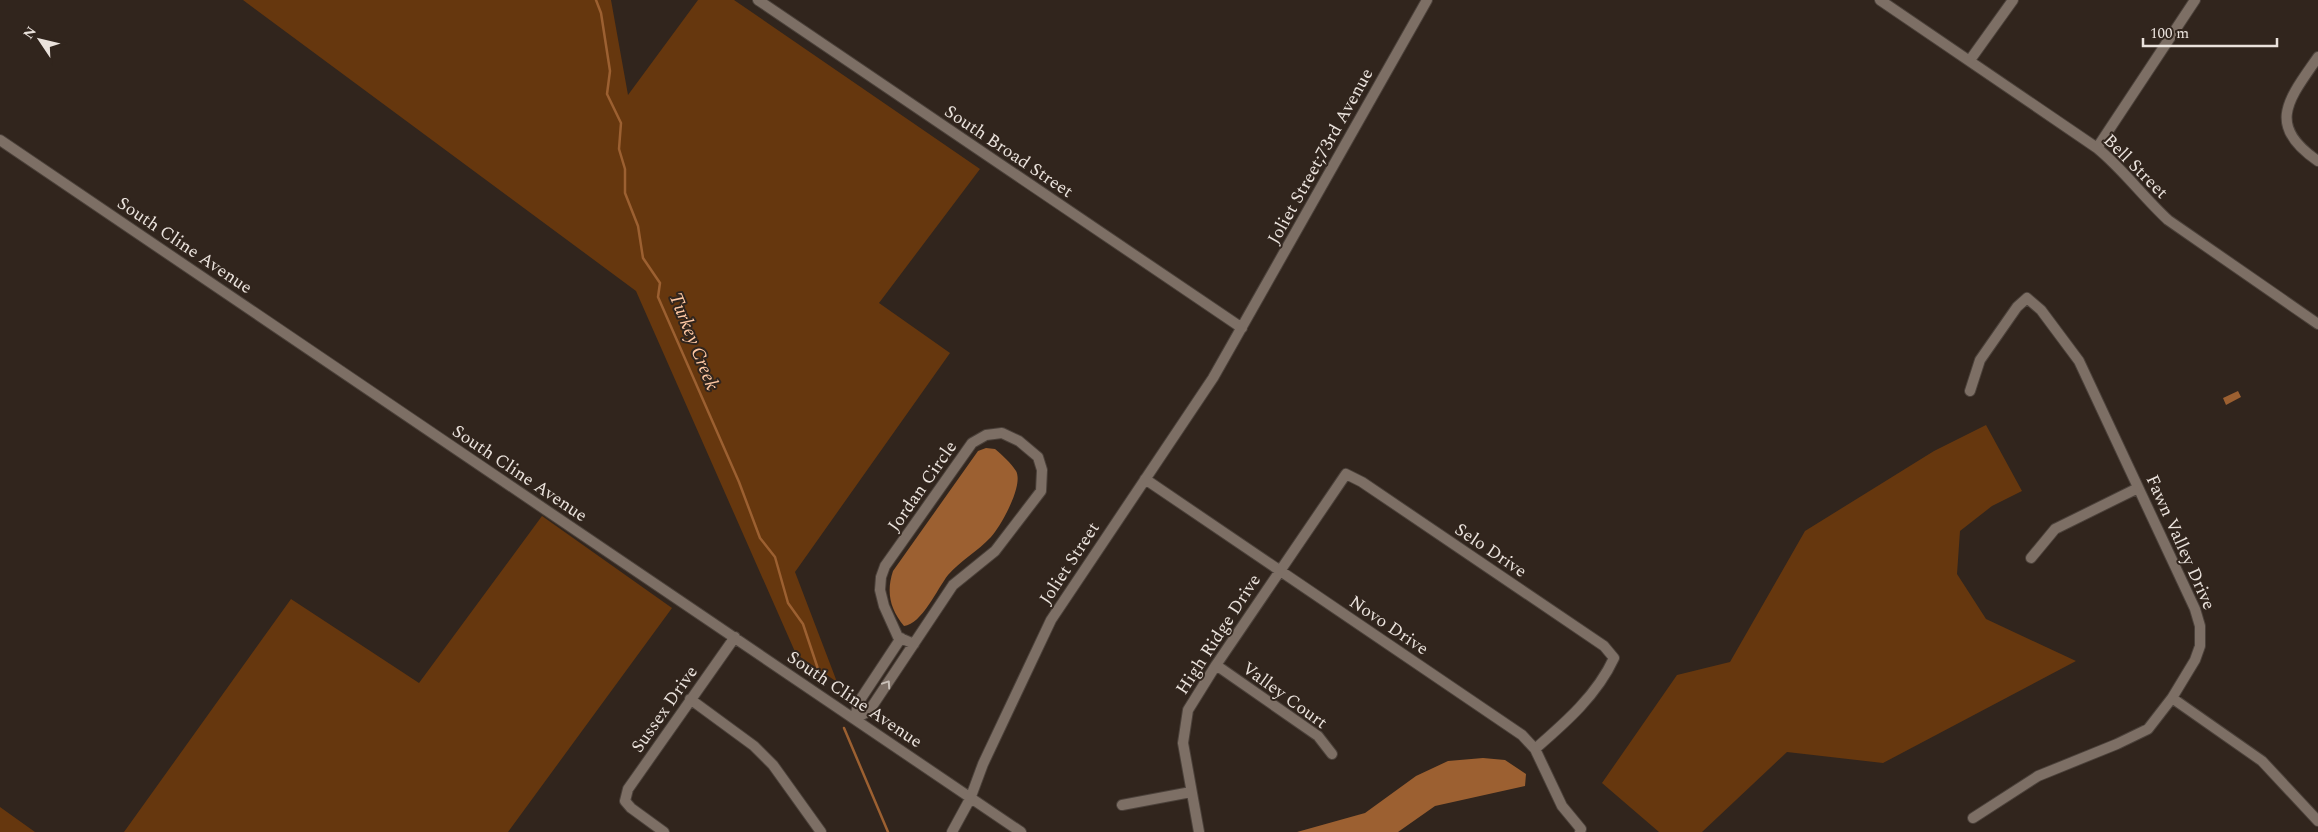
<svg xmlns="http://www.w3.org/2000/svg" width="2318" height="832" font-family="Spectral,serif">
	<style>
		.green { fill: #66370e }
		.water { fill: #9c6031 }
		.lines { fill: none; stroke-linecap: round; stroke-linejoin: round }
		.stream { stroke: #9c6031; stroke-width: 2.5 }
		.minor-casing { stroke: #4b413a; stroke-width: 12 }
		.minor { stroke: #7d6f65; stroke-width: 10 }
		.oneway { stroke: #c9c0b8 }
		.labels { text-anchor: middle; stroke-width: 4; stroke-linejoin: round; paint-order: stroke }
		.street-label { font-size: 18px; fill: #eae2dc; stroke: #31251d }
		.water-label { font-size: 19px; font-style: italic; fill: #ffc9a4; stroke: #31251d }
	</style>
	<rect width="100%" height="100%" fill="#31251d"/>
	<path class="green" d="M243 0H611L628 95 698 0H734L980 169 879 303 950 353 795 572 837 682 796 654 636 291Z
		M1986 425 2022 491 1992 506 1960 531 1957 574 1986 619 2076 661 1883 763 1787 752 1702 832H1659L1602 783 1677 675 1730 662 1805 531 1934 451Z
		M542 516 672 608 508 832H124L291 599 419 683Z
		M0 807 35 832H0Z"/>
	<path class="water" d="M2238 391 2241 397 2226 405 2223 398Z
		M986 448 995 449C1002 455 1011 463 1016 471 1024 485 1001 526 991 537 978 551 960 561 948 575 937 589 922 624 904 626 890 609 886 592 893 571L978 451Z
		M1483 758 1505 760 1526 774 1525 786 1435 806 1398 832H1297L1365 813 1416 776 1448 761Z"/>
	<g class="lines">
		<path class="stream" d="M596 0 601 13 610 71 607 94 621 123 619 149 625 169V193L638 226 643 258 660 283 658 297 739 482 760 538 775 557 788 603 803 624 822 681
			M844 728 888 832"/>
		<g class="minor-casing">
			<path id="minor" d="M758 0 1242 328
				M1880 0 2097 148C2123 169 2143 197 2168 220L2318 324
				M2318 57C2289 99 2265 125 2318 161
				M1970 60 2013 0
				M0 140 1021 832
				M2097 148 2195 0
				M1970 391 1980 360 2017 307 2027 298 2041 310 2079 361 2195 609 2200 626V646L2195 660 2172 698 2148 729 2117 744 2038 776 1973 818
				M1145 479 1522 735 1535 749 1562 806 1581 829 1580 832
				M2031 558 2055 529 2138 488
				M1216 665 1318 736 1332 754
				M2172 698 2262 761 2318 821
				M690 699 754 746 773 765 821 832
				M855 719 869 711 953 585 995 551 1041 491 1042 470 1038 457 1019 441 1002 433 986 435 972 443 885 566 881 577 880 590 884 606 898 637 914 644
				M855 719 858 703 901 638
				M1122 805 1191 792
				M664 832 631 808 625 801 628 789 735 637
				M952 832 970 799 983 764 1051 620 1213 378 1427 0
				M1199 832 1183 743 1188 710 1216 665 1346 474 1362 482 1604 646 1614 658C1597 695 1566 722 1535 749"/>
		</g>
		<use href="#minor" class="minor"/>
	</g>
	<defs><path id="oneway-chevron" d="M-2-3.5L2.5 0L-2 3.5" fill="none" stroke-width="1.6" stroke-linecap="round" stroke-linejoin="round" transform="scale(1.25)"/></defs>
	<use class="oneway" href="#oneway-chevron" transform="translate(887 684) rotate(-56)"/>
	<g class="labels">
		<g class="street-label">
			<text transform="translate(1009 151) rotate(34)" y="6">South Broad Street</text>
			<text transform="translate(1320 156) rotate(-61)" y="6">Joliet Street;73rd Avenue</text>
			<text transform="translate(2136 166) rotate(45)" y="6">Bell Street</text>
			<text transform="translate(185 245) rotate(34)" y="6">South Cline Avenue</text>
			<text transform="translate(520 473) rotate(34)" y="6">South Cline Avenue</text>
			<text transform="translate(922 486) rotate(-55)" y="6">Jordan Circle</text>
			<text transform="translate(2181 542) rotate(66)" y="6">Fawn Valley Drive</text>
			<text transform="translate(1491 550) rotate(34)" y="6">Selo Drive</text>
			<text transform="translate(1069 563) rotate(-57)" y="6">Joliet Street</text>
			<text transform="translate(1389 625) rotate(34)" y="6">Novo Drive</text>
			<text transform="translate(1218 634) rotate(-57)" y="6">High Ridge Drive</text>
			<text transform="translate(1285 695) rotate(36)" y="6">Valley Court</text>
			<text transform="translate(855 699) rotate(34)" y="6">South Cline Avenue</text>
			<text transform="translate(664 709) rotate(-55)" y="6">Sussex Drive</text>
		</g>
		<g class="water-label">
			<text transform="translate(695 341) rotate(68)" y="7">Turkey Creek</text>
		</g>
	</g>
	<g transform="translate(40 40) rotate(305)" stroke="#31251d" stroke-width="4" paint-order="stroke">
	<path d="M0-4L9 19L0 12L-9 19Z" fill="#eae2dc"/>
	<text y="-8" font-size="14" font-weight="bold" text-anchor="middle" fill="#eae2dc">N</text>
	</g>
	<path d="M2143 38v8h134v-8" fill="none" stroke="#eae2dc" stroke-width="2.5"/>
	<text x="2150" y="38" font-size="15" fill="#eae2dc" stroke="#31251d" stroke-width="4" paint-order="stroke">100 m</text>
</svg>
